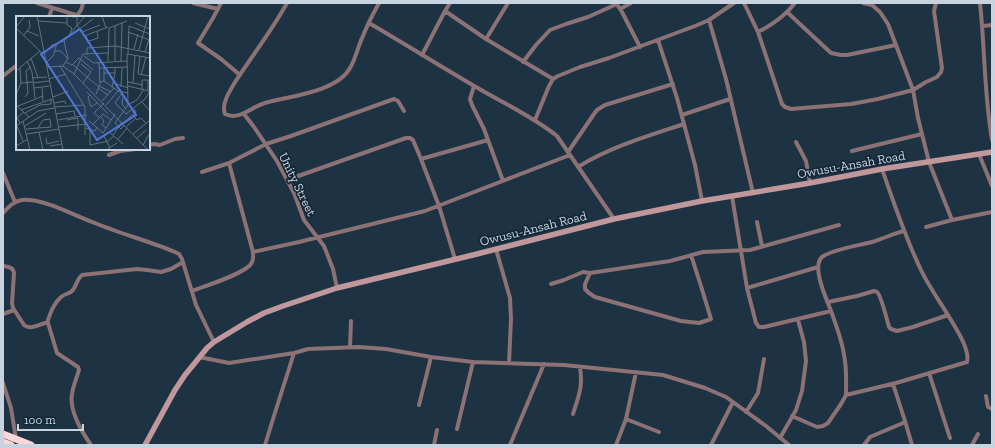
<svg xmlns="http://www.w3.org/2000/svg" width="995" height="448" font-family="'Zilla Slab',serif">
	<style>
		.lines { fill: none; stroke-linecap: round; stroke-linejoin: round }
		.street { stroke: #8c7274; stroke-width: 4 }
		.secondary { stroke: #c0979b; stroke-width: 5.5 }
		.highway { stroke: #fcd5d8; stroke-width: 7 }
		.labels { text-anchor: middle; stroke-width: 3.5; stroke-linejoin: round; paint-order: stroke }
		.street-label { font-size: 13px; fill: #c7d3de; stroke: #132838 }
		.inset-road { fill: none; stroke: #617280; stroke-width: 1 }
		.view { fill: #5076da; fill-opacity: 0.15; stroke: #5076da; stroke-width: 2 }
		.inset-edge { fill: none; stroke: #c7d3de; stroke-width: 2 }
	</style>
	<rect width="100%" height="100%" fill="#1d3242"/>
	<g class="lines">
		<path class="street" d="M37 3 76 15C81 14 82 7 83 3
			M193 3 218 9
			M221 3 213 18 198 43 221 59 240 75
			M287 3C276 23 263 41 250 60 242 72 231 86 226 99 224 104 223 109 225 114 239 121 251 107 265 103 290 96 337 92 350 68 356 58 358 46 363 36 367 25 373 14 379 3
			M616 3 622 12 640 47
			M744 3 758 32 782 104 785 107 791 109 851 104 878 99 913 90 926 82 937 77 941 72 942 68 935 18 934 11 936 3
			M863 3 872 5 880 12 888 24 913 90 918 118 929 162 952 220 992 212
			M980 3C985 49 984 94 992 140
			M620 9 631 3
			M445 11 486 39 553 79
			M787 12 831 53 841 55H847L896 45
			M49 17 52 8
			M709 20 726 79 753 193
			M369 23C405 44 440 66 476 87 503 103 532 116 557 136L614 219
			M983 26 992 25
			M758 32C772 25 785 16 795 3
			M486 39 508 3
			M658 40 677 98 695 165 702 201
			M422 55 445 11 450 3
			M523 62 536 45 550 30 566 24 588 17 617 4
			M3 76 17 65
			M474 86 470 99 472 105 484 129 503 181
			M244 114 254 127 277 161 294 193 304 220 324 246 333 269 337 288
			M682 115 730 99
			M535 120 549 86 553 79 558 76 580 67 609 58 695 26 709 20 734 3
			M796 142 806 161 810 183
			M149 145 154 144 160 145 175 139 183 138
			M852 151 922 134
			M568 152 594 114 597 110 605 105 673 84
			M979 154 992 186
			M109 155 120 151 136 149
			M421 159 488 140
			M578 167C610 147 648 136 684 124
			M202 172 229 163
			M3 173 15 202
			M287 180 406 138H410L413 140 421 159 439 206 455 259
			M732 196 747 288 756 323 759 327H764L831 311
			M3 213C8 207 14 201 22 200 43 198 75 216 95 223 121 234 149 241 175 252L179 254 182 259 196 305 214 342
			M757 222 762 246
			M926 227 952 220
			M496 249 510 298 511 319 509 363
			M253 252 299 242 425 211 570 155
			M3 266C9 267 13 267 14 273L12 303 13 308 24 325C30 330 39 325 45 323H48L57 353 78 367 79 370C77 377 73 386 72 394 69 410 82 432 91 445
			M590 273 585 284V289L589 293 595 297 681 321 699 323 711 319 701 286 691 255
			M551 284 564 280 583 272 590 273 670 261 703 252 750 250 839 225
			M747 288 818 267
			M192 291C205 286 244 274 251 264 254 260 253 256 253 252L229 163 266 144 291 136 394 99 398 101 404 111
			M828 302 857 296 874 291C875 291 876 291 877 292 881 295 887 320 889 327L891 329 897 331 913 327 948 315
			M3 314 14 310
			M47 323C50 314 53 304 61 297 64 294 69 294 72 291 76 287 77 279 82 275L137 269 147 270 161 272 171 269 183 262
			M350 347 351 321
			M199 357 229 363 294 353 308 349 359 347 386 349 431 357 473 362 564 365 663 375 705 388 726 397 766 426 789 445
			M929 373 950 438
			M3 383 11 408 16 439
			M846 395C846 382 847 368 844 355 842 340 836 325 831 311 827 300 811 267 822 257 830 250 861 245 872 242 882 239 893 234 903 231
			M986 396 988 407 992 409
			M419 405 431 357
			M746 412 758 393 764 359
			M573 414C579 395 583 387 580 367
			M792 416 817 427 823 426 828 423 841 404 846 395 896 383 967 362C970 350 957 330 951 320 941 303 929 287 921 270 905 237 894 203 882 169
			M626 419 659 432
			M905 421 912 445
			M457 429 473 362
			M780 438 796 410 802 391 806 361 804 342 798 320
			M265 445 273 419 294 353
			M434 445 437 430
			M510 445 544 364
			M616 445 626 419 636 372
			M711 445 733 402
			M864 445 870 437 903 423 905 421 893 384
			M972 445 978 434"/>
		<path class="secondary" d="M145 445 175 390 185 375 207 348 214 342 247 322 264 313 283 306 337 288 477 254 614 219 702 201 810 183 882 169 992 152"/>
		<path class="highway" d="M3 434 31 445
			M3 442 11 445"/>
	</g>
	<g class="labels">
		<g class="street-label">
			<text transform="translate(851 164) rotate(-10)" y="5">Owusu-Ansah Road</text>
			<text transform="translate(298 184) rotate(64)" y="5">Unity Street</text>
			<text transform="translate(533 228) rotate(-14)" y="5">Owusu-Ansah Road</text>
		</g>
	</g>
	<g transform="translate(16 16)">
		<rect width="134" height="134" fill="#1d3242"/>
		<path class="inset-road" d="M21 0 47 134M51 0V9L56 12 54 18M86 0 90 12M56 1H61V10M22 5 51 7M119 7 134 13M61 9 68 20 92 11M0 11 9 0M0 12 26 37M65 12 77 3M11 15 23 20M66 16 84 9M112 16 134 24M8 19 14 11 13 4M70 20 76 32M48 25 69 0M73 25 82 22 81 15M118 33 122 18M123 34 132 0M39 35H45L52 43M129 36 133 23M28 38 36 29 48 25 52 42 47 50M71 38V32L99 30 134 37M112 38 113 10 134 18M68 40 78 47 111 45M124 40 122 58 134 60M15 42 22 62M11 45 16 56 19 82M92 45 93 12 111 5M99 45V9M105 45 106 7M31 46 37 40 41 27M50 46 56 49 63 42 77 54M65 48 75 56 67 67M57 49 83 71M44 50 69 91V119M31 51 47 50 58 58 132 134M83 52 112 51M88 52V65M0 55 24 35M88 57H99V52M58 58 67 38 93 37M125 59 130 41M17 62 31 61M33 63 50 58M84 66 88 65 102 75 112 77M112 66 127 69M5 67 17 66M17 67 33 65M98 67 112 72M117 67 119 39M83 70 95 76M112 70 133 75M26 71 27 85M96 71 99 57M105 71 106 52M18 72 33 70M82 72 92 79M126 73V64H132V74M71 76 92 98M106 77 99 87 110 98 129 83 134 75M80 78 84 68 83 46M0 79 5 67 4 52M74 79 72 81 75 91 81 87M9 81 12 77 10 55 15 51M37 81 52 75M107 81 106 88 110 93M86 85 98 72M126 86 134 95M38 87 49 85 50 88M113 88 121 84 128 73M0 89 13 101M90 89 102 75M2 90 27 80M39 91 68 89M5 94 36 83M9 97 24 89 35 88V83M40 98 58 95 59 100M117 99 121 104 125 102 130 107M85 101 88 105 86 109 90 112M84 102 78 97 88 87M42 104 71 99M51 104 62 102V114M7 105 14 134M73 105 87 117 99 98M4 107 1 102 8 96M107 107 120 96 118 93M77 108 87 98 95 104M108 109 105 113 99 107 112 89 111 38 134 42M0 110 22 95 38 92M1 110 7 125M9 110 30 97M43 111 70 108M110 111 120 102M69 112 79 115 81 111M74 112V129L92 125 98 120M10 113 35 111 34 103 27 104 22 112M23 116 27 134M93 116 107 128M11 118 43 113M117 118 134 104M97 119 106 106M88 120 94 132M30 122 31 128 43 125M121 122 130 114M102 123 111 112M127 129 134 117M0 130 12 123M34 130 46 128M90 134 101 127"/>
		<path class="view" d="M64 13 120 99 81 124 25 38Z"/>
		<rect width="134" height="134" class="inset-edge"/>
	</g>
	<rect width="995" height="448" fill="none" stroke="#c7d3de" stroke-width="8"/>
	<path d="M18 424v6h65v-6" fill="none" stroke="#c7d3de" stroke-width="2"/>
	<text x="24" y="424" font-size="12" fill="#c7d3de" stroke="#132838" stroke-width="3" paint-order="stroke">100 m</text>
</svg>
